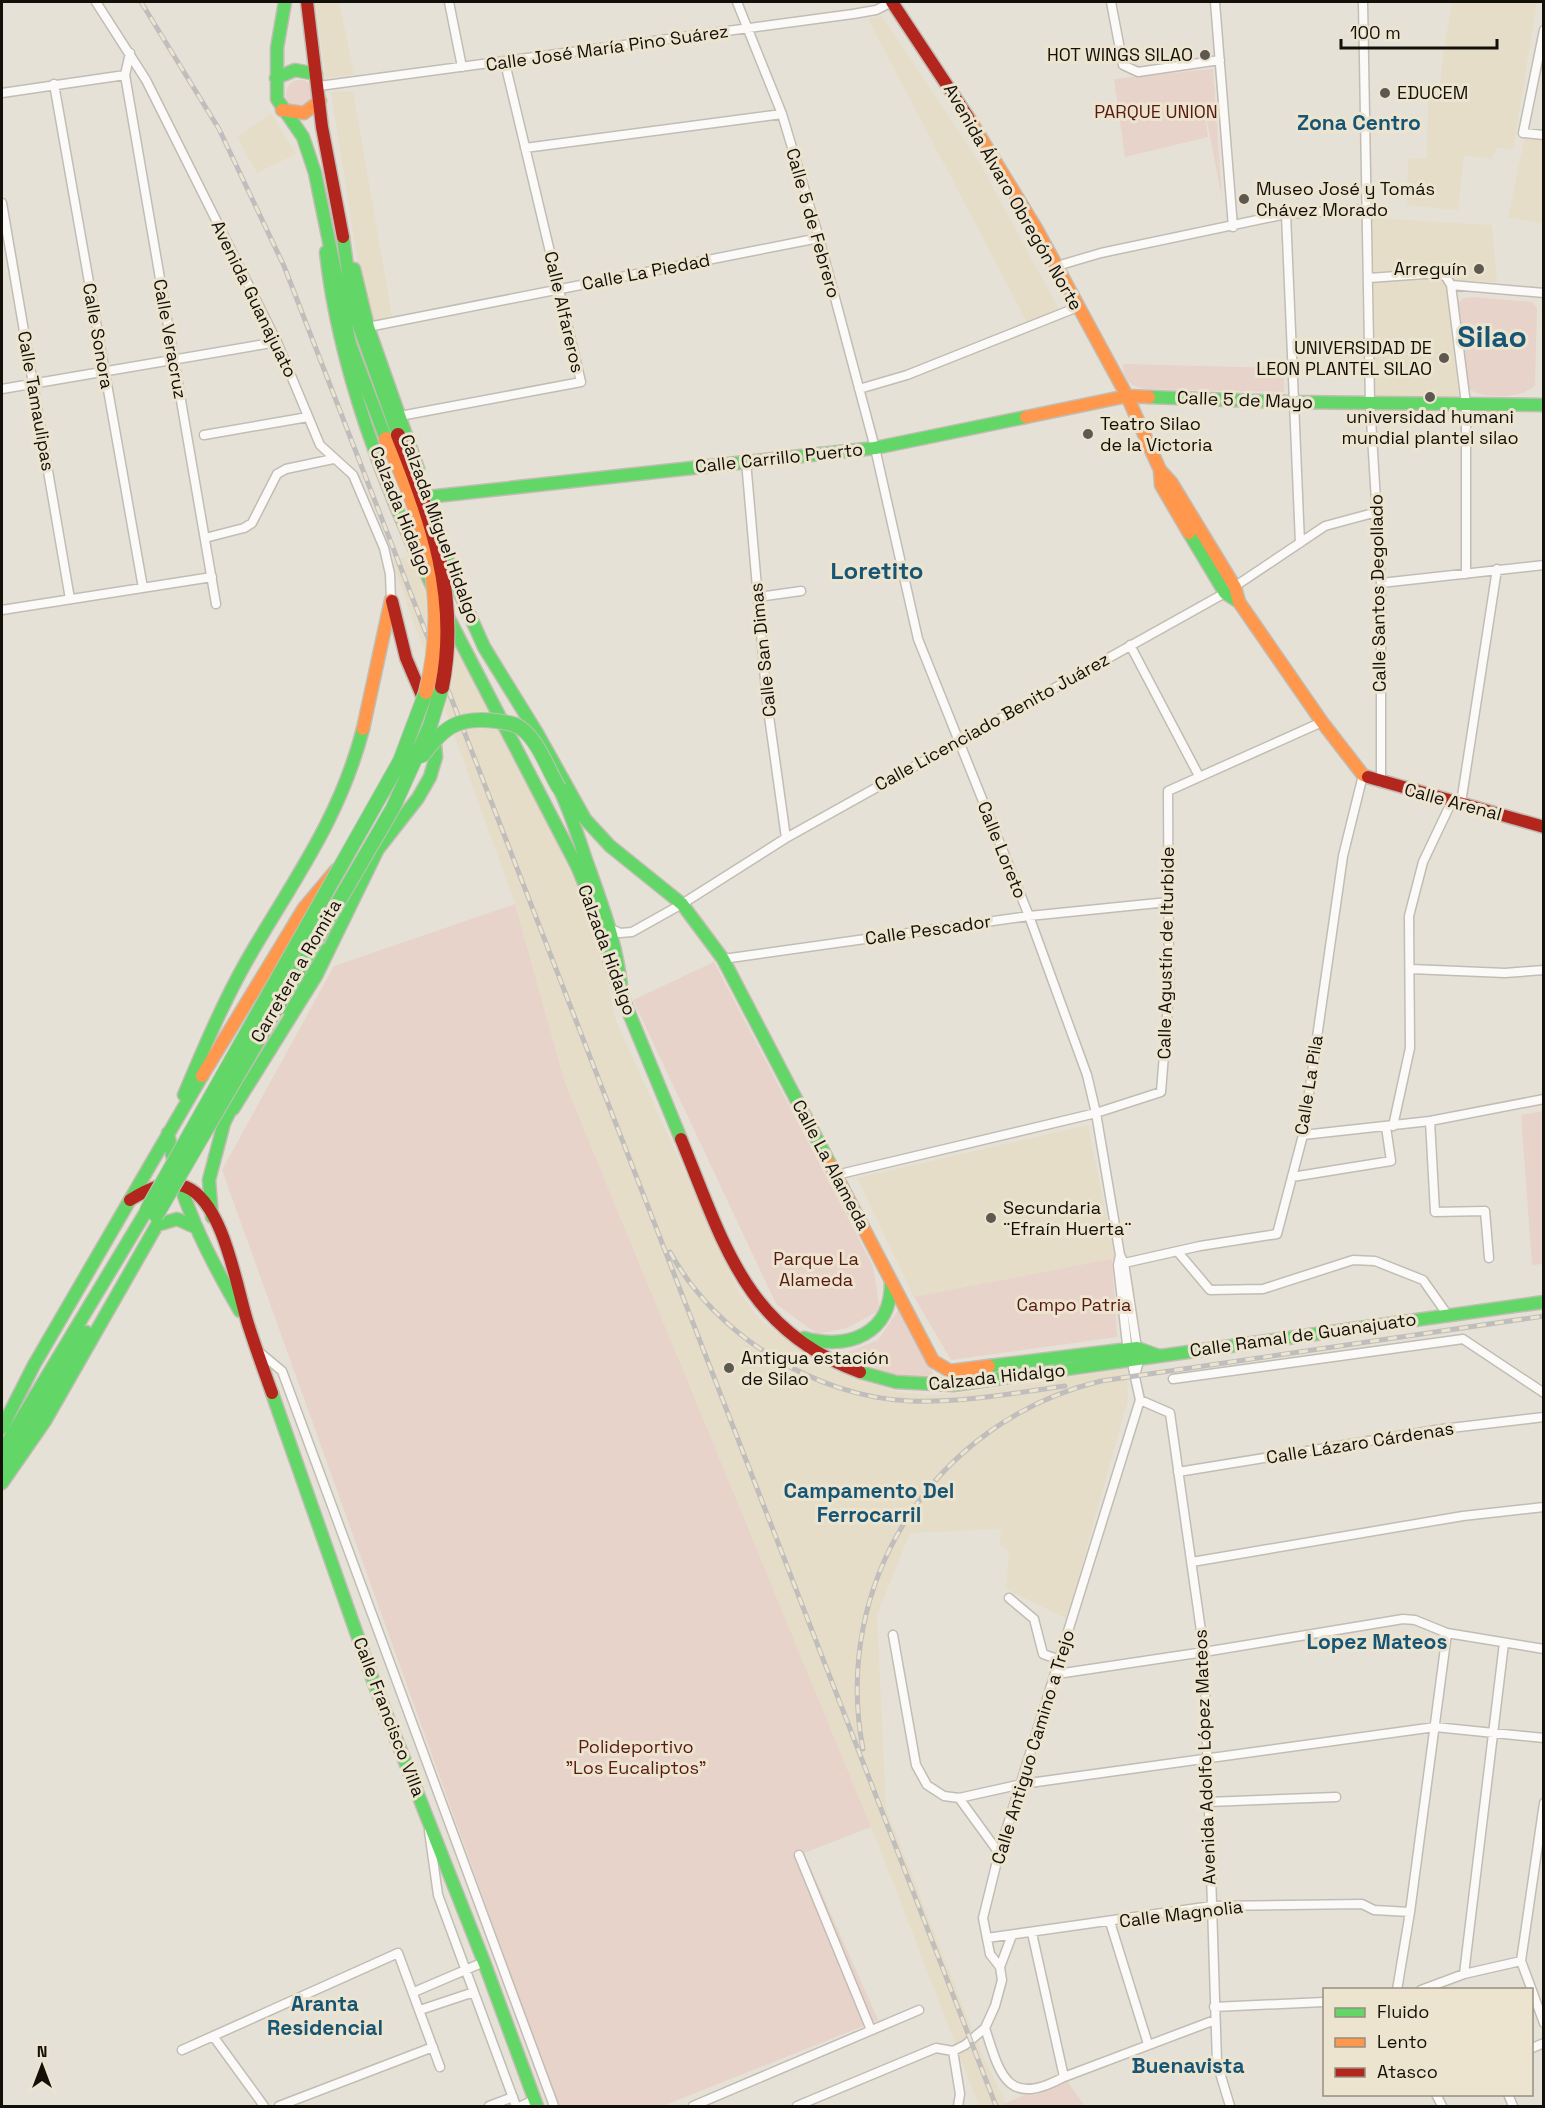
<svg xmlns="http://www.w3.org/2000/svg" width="1545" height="2108" font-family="'Space Grotesk',sans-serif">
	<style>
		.built { fill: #e5ddc8 }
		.green { fill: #e7d3ca }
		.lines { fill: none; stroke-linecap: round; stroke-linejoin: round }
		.street-casing { stroke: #c2bdb4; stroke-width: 11 }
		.fast-casing { stroke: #c2bdb4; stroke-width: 15 }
		.slow-casing { stroke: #c2bdb4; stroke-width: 15 }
		.jam-casing { stroke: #c2bdb4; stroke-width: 15 }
		.street { stroke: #fbfaf9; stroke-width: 8 }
		.fast { stroke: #63d668; stroke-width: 12 }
		.slow { stroke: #ff974d; stroke-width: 12 }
		.jam { stroke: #b3261e; stroke-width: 12 }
		.rail-casing { stroke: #c0bebc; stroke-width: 5 }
		.rail { stroke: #ede4cf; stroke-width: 3; stroke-dasharray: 9; stroke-linecap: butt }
		.fast-bridge-casing { stroke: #c2c0bb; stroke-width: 16; stroke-linecap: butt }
		.slow-bridge-casing { stroke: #c2c0bb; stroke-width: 16; stroke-linecap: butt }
		.jam-bridge-casing { stroke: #c2c0bb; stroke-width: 16; stroke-linecap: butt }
		.fast-bridge { stroke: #63d668; stroke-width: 14 }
		.slow-bridge { stroke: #ff974d; stroke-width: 14 }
		.jam-bridge { stroke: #b3261e; stroke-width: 14 }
		.poi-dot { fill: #5d5951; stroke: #ede4cf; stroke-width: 2 }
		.labels { text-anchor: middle; stroke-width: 6; stroke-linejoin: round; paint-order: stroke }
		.street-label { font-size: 18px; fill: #131009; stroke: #ede4cf }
		.poi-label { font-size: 18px; fill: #131009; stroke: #ede4cf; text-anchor: start }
		.park-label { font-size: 18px; fill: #571913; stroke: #ede4cf }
		.quarter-label { font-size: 21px; font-weight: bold; fill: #165574; stroke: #ede4cf }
		.district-label { font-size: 24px; font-weight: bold; fill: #165574; stroke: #ede4cf }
		.town-label { font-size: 30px; font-weight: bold; fill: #165574; stroke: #ede4cf }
	</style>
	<rect width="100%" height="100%" fill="#e6e1d6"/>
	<path class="built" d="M315 2H339L354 74 326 78Z
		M1452 2H1537L1513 150 1496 148 1492 159 1464 155 1458 210 1407 205 1408 159 1427 158 1428 99 1439 95 1444 48Z
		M882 16 979 162 1061 313 1029 326 868 19Z
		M353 91 393 322 368 327 331 92Z
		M271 113 296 154 257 173 237 137Z
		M1525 136 1543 138V224L1508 217Z
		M1371 218 1492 225 1497 282 1454 281 1450 274 1440 268 1372 272Z
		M1446 277 1459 404 1374 400V282Z
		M410 555 544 816 595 926 616 1021 739 1292 758 1318 793 1345 834 1368 866 1382 897 1392 928 1395 960 1393 1127 1369 1128 1399 1067 1619 1006 1589 1009 1551 999 1544 1002 1527 1000 1529 910 1533 877 1615 886 1808 978 2045 1007 2106H979L881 1851 565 1083 515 904 392 562Z
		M1088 1125 1115 1259 914 1297 857 1178Z"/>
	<path class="green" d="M1213 69 1222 198 1203 101 1208 137 1125 157 1114 79Z
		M286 94a14 14 0 1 1 28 0a14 14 0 1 1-28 0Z
		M1474 297 1532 302 1537 308 1535 385C1523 400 1477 400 1464 385L1457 304 1464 298Z
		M1123 364 1284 368V392L1144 389C1129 385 1123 379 1123 364Z
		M515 904 565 1083 871 1827 804 1853 878 2020 663 2106H558L222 1170 334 966Z
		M714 962 873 1266 880 1310 847 1328 817 1334 776 1304 633 1000Z
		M1543 1111V1264L1532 1265 1521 1115Z
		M1112 1259 1117 1337 951 1360 914 1297Z
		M901 1306 936 1379 892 1375 843 1354 878 1340Z
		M1064 2077 1085 2106H1005L1004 2104Z"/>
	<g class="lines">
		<g class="street-casing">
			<path id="street" d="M96 2 146 80 277 342 320 445 353 475 384 548 390 574 391 600
				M449 2 462 67
				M737 2 782 114 819 238 875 448 918 639 1029 916 1087 1075 1096 1113 1120 1255 1124 1263 1139 1361 1136 1372
				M1111 2 1123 65 1138 72 1220 60
				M1215 2 1233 227
				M1363 2 1370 403 1381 583V783
				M1544 30 1523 133 1544 135
				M130 53 125 75 216 604
				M54 84 143 588
				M319 86 853 14 876 10 892 2
				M2 93 125 75
				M525 148 782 114
				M2 203 70 599
				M1286 214 1300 543
				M1057 266 1101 253 1286 214 1366 209
				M1369 278 1439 273 1446 277 1451 285 1544 293
				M1451 285 1466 404V574
				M368 327 819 238
				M2 389 277 342
				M859 389 907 375 1078 307
				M400 416 581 382 505 63
				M204 435 308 417
				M746 461 767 702 786 838
				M205 538 244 528 252 523 277 474 286 469 333 459
				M1381 583 1544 565
				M758 597 801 591
				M2 610 212 577
				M1130 645 1199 776
				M1461 803 1497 569
				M609 928 620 933 632 932 682 904 786 838 1225 593 1325 526 1377 512
				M723 959 1029 916 1168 902
				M1411 969 1505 973 1544 970
				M1430 1121 1435 1212 1485 1211 1489 1258
				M1393 1126 1410 1048 1409 916 1423 862 1452 801
				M1303 1135 1430 1121 1544 1099
				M836 1175 1096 1113 1161 1092 1169 993 1168 791 1322 722
				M1292 1177 1391 1161 1386 1127
				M1178 1252 1210 1290 1263 1289 1353 1260 1375 1261 1423 1280 1447 1314
				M1120 1255 1118 1265 1128 1353
				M1120 1264 1200 1246 1277 1234 1303 1135 1343 856 1363 775
				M258 1351 282 1371 554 2106
				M1173 1379 1463 1339 1544 1393
				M1140 1400 1170 1413 1204 1652 1217 2063 1230 2106
				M1178 1472 1442 1429 1544 1417
				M1192 1562 1463 1516 1544 1507
				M1009 1598 1034 1619 1043 1654 1060 1660
				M893 1635 916 1765 927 1785 944 1796 959 1798 1022 1784 1435 1727 1544 1738
				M1057 1674 1204 1652 1403 1619 1415 1620 1447 1633 1544 1649
				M959 1798 999 1853
				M1208 1802 1336 1797
				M1544 1803 1521 1961 1544 2023
				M429 1831 438 1895 516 2106
				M799 1855 871 2030
				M1110 1922 1148 2044
				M1032 1933 1064 2077
				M987 1938 1212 1906 1362 1904 1374 1910 1410 1912
				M1000 1967 1012 1935
				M1464 1974 1504 1643
				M1397 1990 1410 1912 1447 1633
				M1421 1990 1464 1974 1521 1961
				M414 1992 484 1962
				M1214 2007 1324 2002
				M420 2010 474 1992
				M985 2028C1000 2075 1007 2108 1064 2077L1215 2020
				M213 2036 264 2106
				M1532 2048 1544 2043
				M182 2050 398 1953 440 2067
				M953 2051 965 2045 985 2028 995 2006 1002 1980 1000 1967 990 1954 983 1918 999 1853 1140 1400 1133 1368
				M953 2051 960 2094 958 2106
				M1436 2094 1442 2106
				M1508 2094 1513 2106
				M279 2106 433 2047
				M489 2106 513 2097
				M521 2106 534 2100
				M693 2106 919 2010
				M797 2106 936 2048 953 2051"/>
		</g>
		<g class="fast-casing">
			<path id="fast" d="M285 2 277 48V99L303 137 315 173 350 344 386 439
				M276 78 295 70 316 74
				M343 237 353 309 398 435
				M326 252C338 364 384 489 434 590
				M354 269 368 327 418 469
				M1149 397 1288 402 1544 405
				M414 501 427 497 875 448 1026 417
				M1189 533 1225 593 1239 602
				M441 540 455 582 484 647 537 733 585 819 610 846 682 904 723 959 830 1164
				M448 617 577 866 603 928 610 963 622 996 681 1139
				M559 788C570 811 577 833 585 857 602 905 618 945 622 996
				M286 1008 320 949
				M184 1095C203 1050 222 1005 246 962 292 882 339 821 363 729
				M233 1109 316 976 378 849 418 798 430 777 436 757 434 732
				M168 1133C178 1198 207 1254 240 1311
				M212 1217 209 1180 224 1123 235 1101
				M804 1338C849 1350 891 1334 891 1283
				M989 1366 1137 1348 1159 1356
				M860 1372 896 1382 953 1385 1544 1302
				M272 1393 374 1683 484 1962 537 2106
				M2 1428 34 1365 202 1076
				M2 1451 147 1210
				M2 1471 86 1332
				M2 1483 45 1421 157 1225 177 1219 197 1228"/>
		</g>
		<g class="slow-casing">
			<path id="slow" d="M282 110 304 113 320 101
				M968 117 1037 230 1127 396 1149 397
				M1026 417 1127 396 1160 470 1161 485 1189 533
				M1160 470 1171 482 1235 587 1239 602 1322 722 1363 775 1368 777
				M363 729 391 600
				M202 1076 304 908 336 870
				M830 1164 933 1361 950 1371 989 1366"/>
		</g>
		<g class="jam-casing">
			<path id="jam" d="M307 2 322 127 343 237
				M892 2 968 117
				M392 601 406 658 426 705
				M1368 777 1544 827
				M681 1139C723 1241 745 1331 860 1372
				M130 1200C146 1190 167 1179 186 1187 225 1203 237 1292 249 1327 256 1349 264 1371 272 1393"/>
		</g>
		<use href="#street" class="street"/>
		<use href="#fast" class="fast"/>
		<use href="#slow" class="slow"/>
		<use href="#jam" class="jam"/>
		<g class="rail-casing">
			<path id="rail" d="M141 2 219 129 284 266 996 2106
				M670 1252C716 1336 816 1397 910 1401 962 1403 1014 1393 1065 1386
				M863 1749C831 1582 935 1421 1101 1381L1544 1316"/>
		</g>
		<use href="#rail" class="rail"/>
		<g class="fast-bridge-casing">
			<path id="fast-bridge" d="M422 756C444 727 458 716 496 721 504 722 515 723 522 729 539 742 548 770 559 788
				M147 1210 400 761 426 692
				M156 1216 393 808 430 726 442 687"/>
		</g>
		<g class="slow-bridge-casing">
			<path id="slow-bridge" d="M386 439C426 526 450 596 426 692"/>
		</g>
		<g class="jam-bridge-casing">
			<path id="jam-bridge" d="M398 435C431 516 460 598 442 687"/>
		</g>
		<use href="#fast-bridge" class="fast-bridge"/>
		<use href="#slow-bridge" class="slow-bridge"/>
		<use href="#jam-bridge" class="jam-bridge"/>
	</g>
	<g class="poi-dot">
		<circle cx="1205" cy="55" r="6"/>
		<circle cx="1385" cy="93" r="6"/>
		<circle cx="1244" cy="199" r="6"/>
		<circle cx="1479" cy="269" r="6"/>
		<circle cx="1444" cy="358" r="6"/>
		<circle cx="1430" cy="397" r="6"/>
		<circle cx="1088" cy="434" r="6"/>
		<circle cx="991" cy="1218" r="6"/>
		<circle cx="729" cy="1368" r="6"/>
	</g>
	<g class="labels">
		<g class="street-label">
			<text transform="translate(607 48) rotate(-8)" y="6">Calle José María Pino Suárez</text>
			<text transform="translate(1013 197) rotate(60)" y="6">Avenida Álvaro Obregón Norte</text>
			<text transform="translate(813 223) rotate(74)" y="6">Calle 5 de Febrero</text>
			<text transform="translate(646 272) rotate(-11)" y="6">Calle La Piedad</text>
			<text transform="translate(254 299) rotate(64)" y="6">Avenida Guanajuato</text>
			<text transform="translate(564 312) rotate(77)" y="6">Calle Alfareros</text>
			<text transform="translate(98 336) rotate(80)" y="6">Calle Sonora</text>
			<text transform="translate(170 339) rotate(80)" y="6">Calle Veracruz</text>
			<text transform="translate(1245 400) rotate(2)" y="6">Calle 5 de Mayo</text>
			<text transform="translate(36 401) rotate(80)" y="6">Calle Tamaulipas</text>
			<text transform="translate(779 458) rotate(-6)" y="6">Calle Carrillo Puerto</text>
			<text transform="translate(401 511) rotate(68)" y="6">Calzada Hidalgo</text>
			<text transform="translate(440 529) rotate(70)" y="6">Calzada Miguel Hidalgo</text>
			<text transform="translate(1378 593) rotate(-91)" y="6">Calle Santos Degollado</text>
			<text transform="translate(763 650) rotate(-96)" y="6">Calle San Dimas</text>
			<text transform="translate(992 722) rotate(-29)" y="6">Calle Licenciado Benito Juárez</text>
			<text transform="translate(1453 802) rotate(15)" y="6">Calle Arenal</text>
			<text transform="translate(1002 850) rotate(68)" y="6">Calle Loreto</text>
			<text transform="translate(928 930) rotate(-8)" y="6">Calle Pescador</text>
			<text transform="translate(607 950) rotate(70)" y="6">Calzada Hidalgo</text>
			<text transform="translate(1166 953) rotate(-89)" y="6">Calle Agustín de Iturbide</text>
			<text transform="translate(296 971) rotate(-60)" y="6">Carretera a Romita</text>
			<text transform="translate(1309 1085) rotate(-81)" y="6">Calle La Pila</text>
			<text transform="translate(831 1165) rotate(62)" y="6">Calle La Alameda</text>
			<text transform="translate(1303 1335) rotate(-8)" y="6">Calle Ramal de Guanajuato</text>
			<text transform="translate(997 1377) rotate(-6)" y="6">Calzada Hidalgo</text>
			<text transform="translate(1360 1443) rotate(-9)" y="6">Calle Lázaro Cárdenas</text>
			<text transform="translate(389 1717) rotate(69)" y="6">Calle Francisco Villa</text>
			<text transform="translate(1033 1747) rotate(-73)" y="6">Calle Antiguo Camino a Trejo</text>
			<text transform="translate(1205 1757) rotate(-92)" y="6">Avenida Adolfo López Mateos</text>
			<text transform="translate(1181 1914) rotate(-7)" y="6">Calle Magnolia</text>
		</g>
		<g class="poi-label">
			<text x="1193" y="61" text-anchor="end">HOT WINGS SILAO</text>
			<text x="1397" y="99">EDUCEM</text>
			<text x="1256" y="195">Museo José y Tomás<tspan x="1256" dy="21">Chávez Morado</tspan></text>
			<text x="1467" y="275" text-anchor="end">Arreguín</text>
			<text x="1432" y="354" text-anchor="end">UNIVERSIDAD DE<tspan x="1432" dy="21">LEON PLANTEL SILAO</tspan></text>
			<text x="1430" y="423" text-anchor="middle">universidad humani<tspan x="1430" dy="21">mundial plantel silao</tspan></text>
			<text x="1100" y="430">Teatro Silao<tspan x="1100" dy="21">de la Victoria</tspan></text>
			<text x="1003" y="1214">Secundaria<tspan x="1003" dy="21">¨Efraín Huerta¨</tspan></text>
			<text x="741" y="1364">Antigua estación<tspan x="741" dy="21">de Silao</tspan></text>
		</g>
		<g class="park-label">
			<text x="1156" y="118">PARQUE UNION</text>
			<text x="816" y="1265">Parque La<tspan x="816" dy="21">Alameda</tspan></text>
			<text x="1074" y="1311">Campo Patria</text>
			<text x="636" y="1753">Polideportivo<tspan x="636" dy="21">"Los Eucaliptos"</tspan></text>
		</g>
		<g class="quarter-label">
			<text x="1359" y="130">Zona Centro</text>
			<text x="869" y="1498">Campamento Del<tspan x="869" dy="24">Ferrocarril</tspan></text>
			<text x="1377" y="1649">Lopez Mateos</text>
			<text x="325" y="2011">Aranta<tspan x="325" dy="24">Residencial</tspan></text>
			<text x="1188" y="2073">Buenavista</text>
		</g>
		<g class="district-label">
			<text x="877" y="579">Loretito</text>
		</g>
		<g class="town-label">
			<text x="1492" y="347">Silao</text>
		</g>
	</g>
	<rect width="1545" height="2108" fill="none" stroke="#131009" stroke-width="6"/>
	<rect x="1323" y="1988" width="210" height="108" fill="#ede4cf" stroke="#968f80" stroke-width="1.5"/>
	<rect x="1335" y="2008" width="30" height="9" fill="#63d668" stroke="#968f80" stroke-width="1.5"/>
	<text x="1377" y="2018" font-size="18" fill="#131009">Fluido</text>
	<rect x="1335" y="2038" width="30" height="9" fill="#ff974d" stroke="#968f80" stroke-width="1.5"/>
	<text x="1377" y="2048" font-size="18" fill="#131009">Lento</text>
	<rect x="1335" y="2068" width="30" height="9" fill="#b3261e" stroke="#968f80" stroke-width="1.5"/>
	<text x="1377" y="2078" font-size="18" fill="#131009">Atasco</text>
	<g transform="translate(42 2066)" stroke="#ede4cf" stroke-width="4.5" paint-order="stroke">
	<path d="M0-4.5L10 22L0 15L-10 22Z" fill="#131009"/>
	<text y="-9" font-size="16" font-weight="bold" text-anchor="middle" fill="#131009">N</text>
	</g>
	<path d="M1341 39v9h156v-9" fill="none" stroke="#131009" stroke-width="3"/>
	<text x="1350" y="39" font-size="18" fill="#131009" stroke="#ede4cf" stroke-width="4.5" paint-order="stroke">100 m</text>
</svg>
